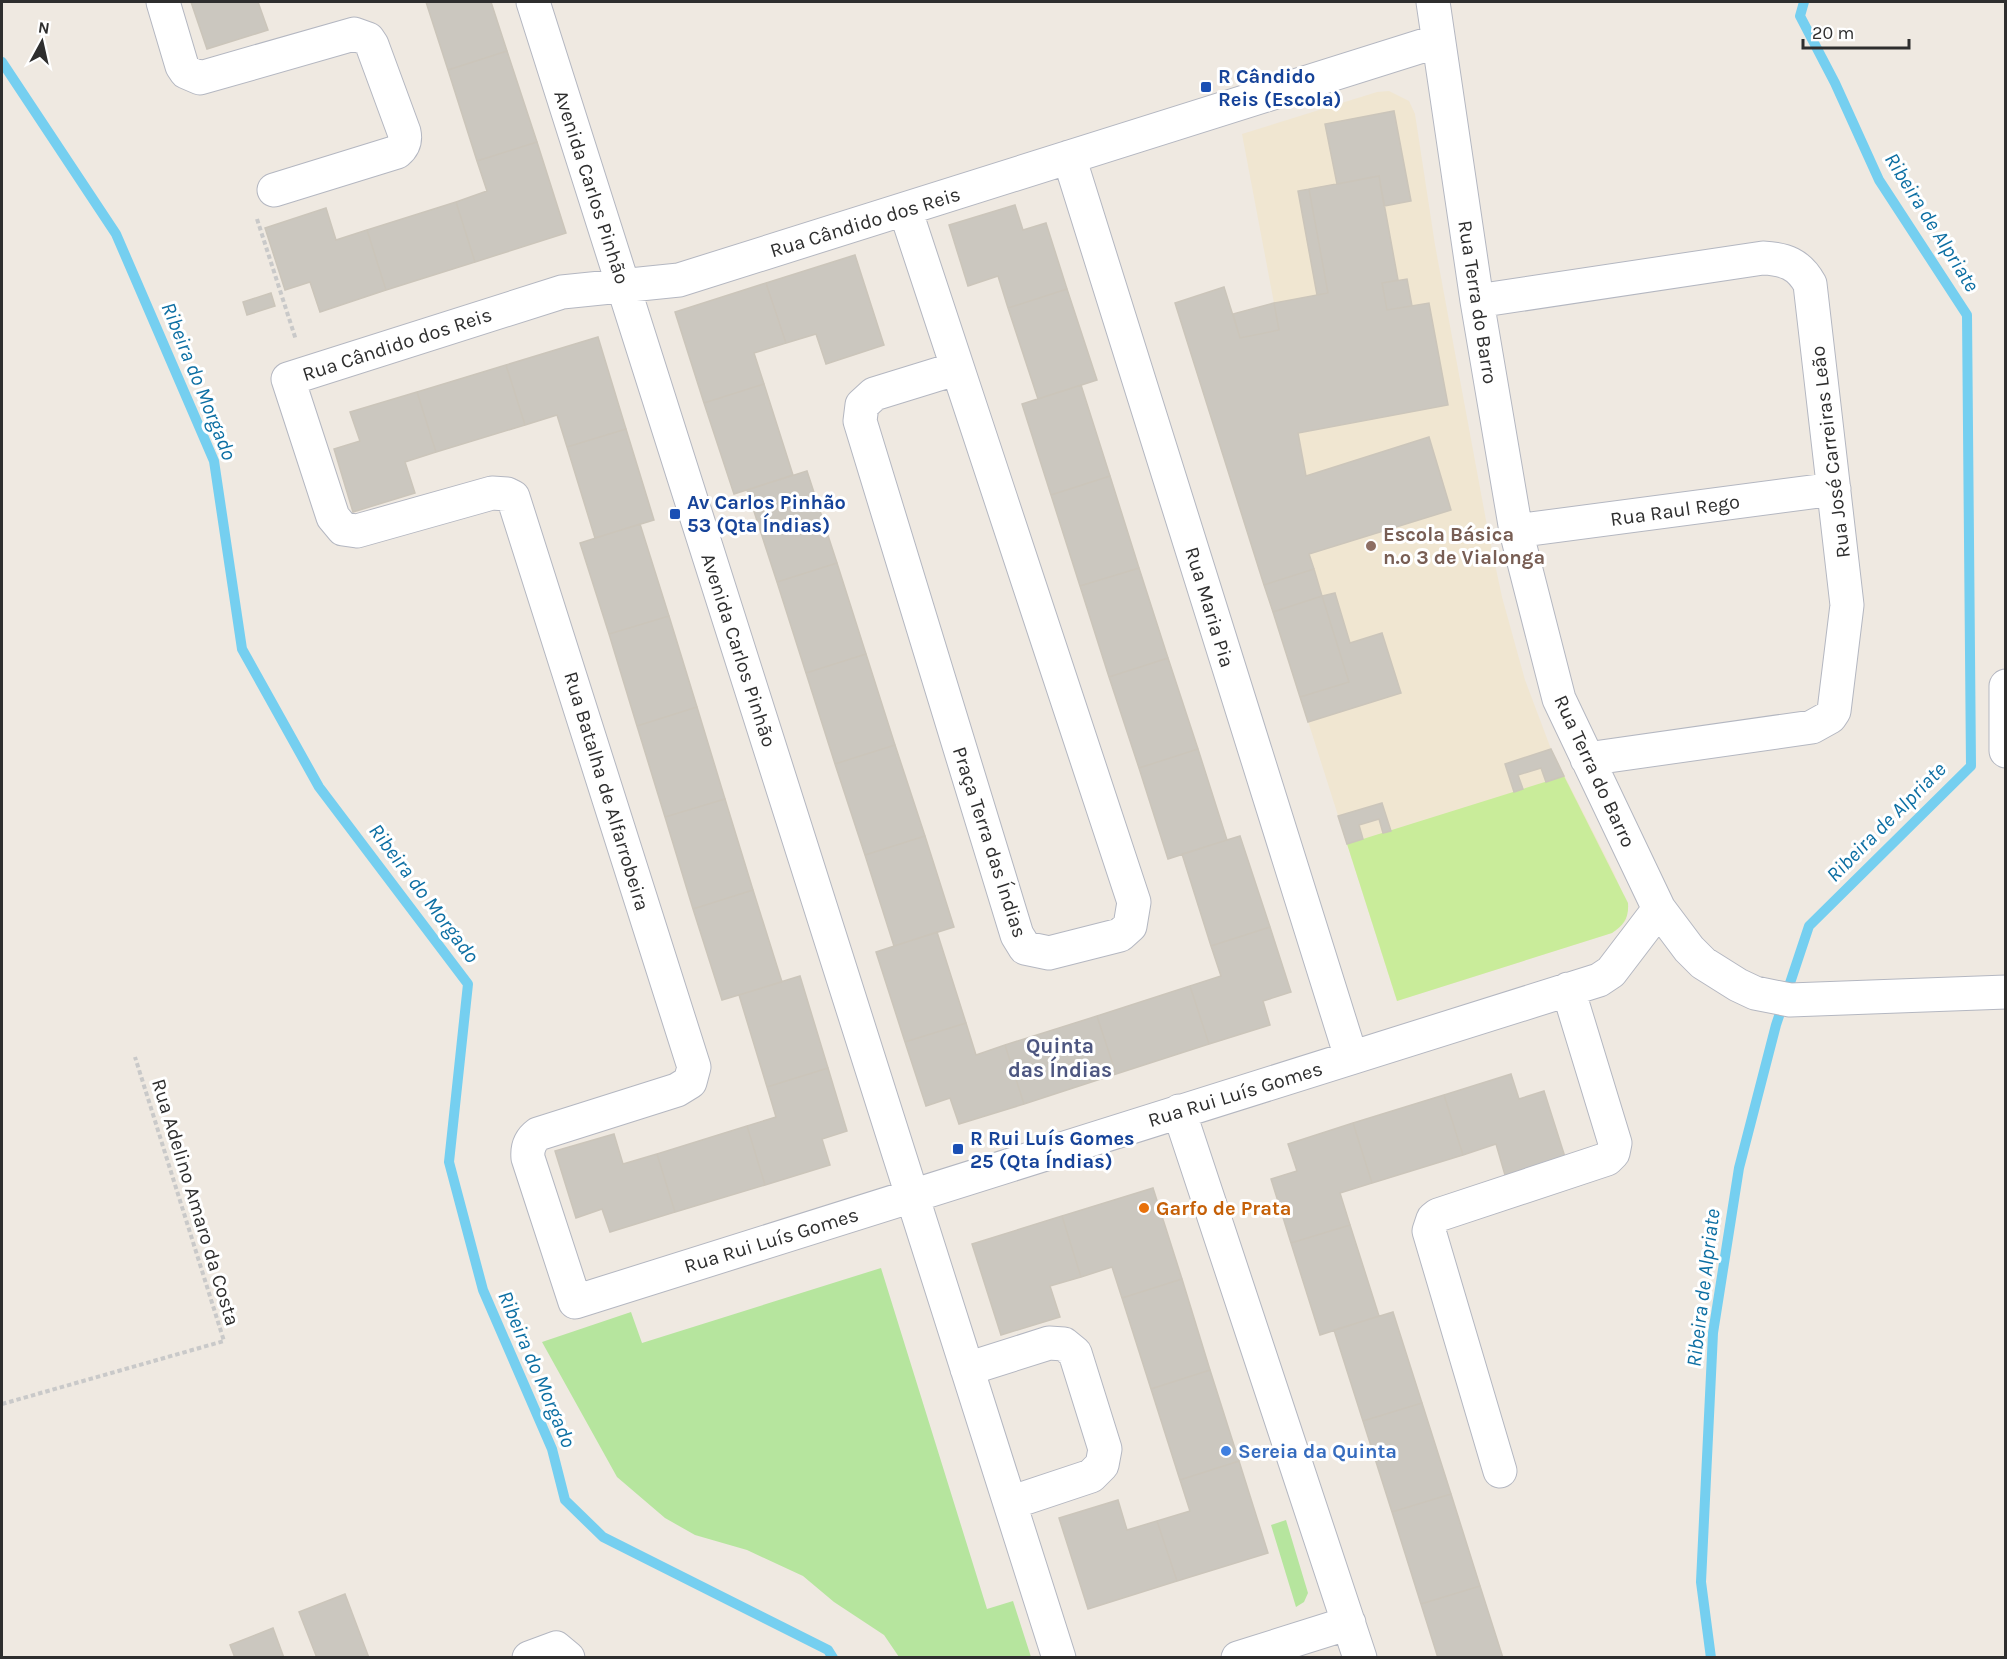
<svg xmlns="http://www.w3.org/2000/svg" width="2007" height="1659" font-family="Karla,sans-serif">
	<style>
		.education { fill: #f0e6d1 }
		.green { fill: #b6e59e }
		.pitch { fill: #c9ec9a }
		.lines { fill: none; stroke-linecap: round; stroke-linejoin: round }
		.stream { stroke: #75cff0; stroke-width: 10 }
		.building { fill: #cbc7bf; stroke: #cbc5ba; stroke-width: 1.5 }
		.minor-casing { stroke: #b4b7c1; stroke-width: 35 }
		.path { stroke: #c9c9c9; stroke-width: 4; stroke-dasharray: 4.5 3; stroke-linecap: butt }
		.minor { stroke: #fff; stroke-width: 33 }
		.transit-dot { fill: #1a4fb4; stroke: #fff; stroke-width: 2 }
		.education-dot { fill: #8d6e63; stroke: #fff; stroke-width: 2 }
		.food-dot { fill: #e8710a; stroke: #fff; stroke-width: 2 }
		.shop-dot { fill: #3f7fe0; stroke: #fff; stroke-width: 2 }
		.labels { text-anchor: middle; stroke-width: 6; stroke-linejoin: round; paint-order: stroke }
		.transit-label { font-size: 20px; font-weight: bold; fill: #164399; stroke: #fff; text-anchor: start }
		.street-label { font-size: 20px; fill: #2e2e2e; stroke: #fff }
		.education-label { font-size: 20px; font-weight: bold; fill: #785e54; stroke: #fff; text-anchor: start }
		.food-label { font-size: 20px; font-weight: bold; fill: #c56008; stroke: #fff; text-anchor: start }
		.shop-label { font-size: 20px; font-weight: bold; fill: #366cbe; stroke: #fff; text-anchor: start }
		.water-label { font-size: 21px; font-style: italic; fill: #0d6fa3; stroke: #fff }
		.neighbourhood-label { font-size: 21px; font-weight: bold; fill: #4d5680; stroke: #fff }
	</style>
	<rect width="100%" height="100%" fill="#efe9e1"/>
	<path class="education" d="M1389 91 1409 101 1415 114 1435 245 1488 531 1502 597 1525 680 1551 749 1614 873 1628 908 1626 920 1612 933 1397 1001 1175 303 1224 287 1233 314 1274 303 1242 134 1377 92Z"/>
	<path class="green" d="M881 1268 987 1609 1013 1601 1031 1657H899L884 1635 834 1602 803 1576 747 1550 695 1535 665 1518 617 1477 542 1342 631 1312 642 1343Z
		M1286 1520 1308 1593 1304 1602 1296 1607 1271 1525Z"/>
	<path class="pitch" d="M1564 776 1628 903C1629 918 1624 925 1612 933L1397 1001 1347 844Z"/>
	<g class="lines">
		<path class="stream" d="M2 62 116 234 214 461 242 649 319 787 468 984 449 1162 483 1290 552 1449 565 1500 603 1537 828 1650 833 1658
			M1711 1658 1701 1582 1713 1333 1739 1168 1776 1025 1809 926 1971 766 1967 315 1879 180 1835 83 1800 16 1804 2"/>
	</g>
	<path class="building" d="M191 2H258L268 30 207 49Z
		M426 2H491L507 51 448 70Z
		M507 51 537 142 477 161 448 70Z
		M1394 111 1411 201 1384 206 1379 176 1337 184 1325 124Z
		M537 142 566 233 475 262 456 202 487 191 477 161Z
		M1379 176 1398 280 1382 283 1387 310 1429 303 1448 405 1298 433 1306 476 1429 437 1451 510 1309 554 1314 569 1264 585 1175 303 1224 287 1240 338 1279 330 1274 303 1328 293 1309 189Z
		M1309 189 1328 293 1317 295 1298 191Z
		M456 202 475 262 386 290 367 230Z
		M1015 205 1023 230 1046 223 1067 289 1008 308 998 276 968 286 949 225Z
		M326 208 336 240 367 230 386 290 320 312 310 282 285 290 265 228Z
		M855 255 884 345 826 364 816 334 786 343 766 283Z
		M1407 279 1412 306 1387 310 1382 283Z
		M766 283 786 343 754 353 764 384 704 403 675 312Z
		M1067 289 1097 380 1038 399 1008 308Z
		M271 293 275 306 247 315 243 302Z
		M1274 303 1279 330 1240 338 1233 314Z
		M598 337 626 429 567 447 557 415 525 425 506 365Z
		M506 365 525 425 436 452 417 392Z
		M764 384 793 475 734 494 704 403Z
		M1081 385 1110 476 1051 495 1022 404Z
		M417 392 436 452 405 462 415 493 353 512 334 449 360 441 350 412Z
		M626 429 654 520 595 538 567 447Z
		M807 471 837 563 777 582 747 490Z
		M1110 476 1139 568 1080 586 1051 495Z
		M640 524 669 616 609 634 580 543Z
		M837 563 866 654 806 673 777 582Z
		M1139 568 1168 658 1109 677 1080 586Z
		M1314 569 1322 596 1273 612 1264 585Z
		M1335 593 1350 643 1382 633 1401 693 1308 722 1300 697 1349 682 1322 596Z
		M1322 596 1349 682 1300 697 1273 612Z
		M669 616 697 707 637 726 609 634Z
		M866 654 895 745 835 764 806 673Z
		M1168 658 1198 749 1139 768 1109 677Z
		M697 707 725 799 665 817 637 726Z
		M895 745 925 836 865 855 835 764Z
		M1198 749 1227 840 1168 859 1139 768Z
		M1551 749 1564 776 1546 782 1541 768 1518 775 1523 789 1514 792 1505 764Z
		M725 799 753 890 693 909 665 817Z
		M1382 803 1391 831 1383 833 1379 819 1359 825 1363 839 1347 844 1338 816Z
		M925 836 954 927 894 946 865 855Z
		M1240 836 1270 927 1211 946 1182 854Z
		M753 890 782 982 722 1000 693 909Z
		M1270 927 1291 992 1263 1001 1270 1025 1209 1044 1190 986 1221 976 1211 946Z
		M937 932 966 1023 905 1042 876 952Z
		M800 976 828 1068 767 1087 739 995Z
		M1190 986 1209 1044 1116 1074 1097 1016Z
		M1097 1016 1116 1074 1024 1104 1005 1045Z
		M966 1023 976 1055 1005 1045 1024 1104 959 1124 950 1098 926 1106 905 1042Z
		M828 1068 847 1131 822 1139 830 1165 765 1185 747 1126 776 1117 767 1087Z
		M1511 1074 1519 1099 1544 1091 1565 1157 1505 1175 1496 1144 1463 1155 1444 1095Z
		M1444 1095 1463 1155 1372 1183 1353 1123Z
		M1353 1123 1372 1183 1340 1193 1350 1225 1291 1243 1271 1179 1297 1171 1288 1144Z
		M747 1126 765 1185 675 1212 657 1154Z
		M614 1134 623 1164 657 1154 675 1212 610 1232 602 1209 576 1218 555 1151Z
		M1153 1188 1182 1279 1122 1298 1112 1267 1081 1277 1062 1216Z
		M1062 1216 1081 1277 1050 1286 1060 1317 1001 1335 972 1244Z
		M1350 1225 1379 1316 1320 1335 1291 1243Z
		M1182 1279 1210 1370 1151 1389 1122 1298Z
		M1393 1312 1422 1403 1363 1421 1334 1330Z
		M1210 1370 1239 1461 1180 1480 1151 1389Z
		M1422 1403 1451 1494 1392 1512 1363 1421Z
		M1239 1461 1268 1553 1177 1581 1157 1521 1190 1511 1180 1480Z
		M1451 1494 1480 1586 1421 1604 1392 1512Z
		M1118 1500 1127 1530 1157 1521 1177 1581 1088 1609 1059 1518Z
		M1480 1586 1503 1658H1438L1421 1604Z
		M345 1594 369 1658H317L299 1612Z
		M273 1628 284 1658H235L230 1645Z"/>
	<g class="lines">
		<g class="minor-casing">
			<path id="minor" d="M163 2 182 66 186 72 200 78 354 34 368 39 372 45 404 132C406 141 404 146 397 152L274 190
				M533 2 1059 1658
				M1433 2 1477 301 1516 531 1559 699 1659 909 1689 949 1703 963 1738 985 1755 993 1790 1000 2006 992
				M1438 41 679 280 562 292 288 379 333 517 343 529 357 531 492 493 507 494 513 497 694 1067 690 1082 677 1090 538 1134C530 1140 527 1148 528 1158L575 1302 1599 980 1611 972 1659 909
				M1069 157 1351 1057
				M905 209 1134 902 1130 926 1120 935 1049 953 1025 948 1017 935 860 421 862 405 874 394 955 369
				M1477 301 1763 258C1785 259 1799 264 1810 284L1847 605 1834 711 1830 717 1812 727 1587 759
				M1516 531 1834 489
				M2006 686V751
				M1179 1111 1360 1658
				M967 1369 1049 1343 1064 1344 1075 1353 1105 1449 1102 1465 1091 1476 1010 1503
				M1500 1471 1429 1231 1433 1219 1438 1215 1607 1159 1613 1153 1615 1143 1568 989
				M529 1658 556 1648 568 1658
				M1238 1658 1349 1623"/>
		</g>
		<path class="path" d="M257 219 296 340
			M2 1404 224 1341 135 1057"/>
		<use href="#minor" class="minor"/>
	</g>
	<g class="transit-dot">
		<rect x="1200" y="81" width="12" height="12" rx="3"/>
		<rect x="669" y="508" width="12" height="12" rx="3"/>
		<rect x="952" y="1143" width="12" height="12" rx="3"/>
	</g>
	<circle class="education-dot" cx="1371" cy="546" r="6"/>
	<circle class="food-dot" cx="1144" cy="1208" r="6"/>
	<circle class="shop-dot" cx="1226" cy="1451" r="6"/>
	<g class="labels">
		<g class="transit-label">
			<text x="1218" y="83">R Cândido<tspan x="1218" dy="23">Reis (Escola)</tspan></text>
			<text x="687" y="509">Av Carlos Pinhão<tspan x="687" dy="23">53 (Qta Índias)</tspan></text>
			<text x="970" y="1145">R Rui Luís Gomes<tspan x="970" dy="23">25 (Qta Índias)</tspan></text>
		</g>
		<g class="street-label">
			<text transform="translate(592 187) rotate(72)" y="7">Avenida Carlos Pinhão</text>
			<text transform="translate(865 222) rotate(-17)" y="7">Rua Cândido dos Reis</text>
			<text transform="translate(1478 302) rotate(81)" y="7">Rua Terra do Barro</text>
			<text transform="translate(397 344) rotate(-18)" y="7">Rua Cândido dos Reis</text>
			<text transform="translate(1830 452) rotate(-97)" y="7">Rua José Carreiras Leão</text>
			<text transform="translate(1675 510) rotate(-8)" y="7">Rua Raul Rego</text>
			<text transform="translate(1210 607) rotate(73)" y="7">Rua Maria Pia</text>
			<text transform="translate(739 650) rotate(72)" y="7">Avenida Carlos Pinhão</text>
			<text transform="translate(1595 771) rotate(65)" y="7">Rua Terra do Barro</text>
			<text transform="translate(607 791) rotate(73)" y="7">Rua Batalha de Alfarrobeira</text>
			<text transform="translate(990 842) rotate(72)" y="7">Praça Terra das Índias</text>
			<text transform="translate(1235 1094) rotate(-17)" y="7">Rua Rui Luís Gomes</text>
			<text transform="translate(196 1202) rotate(73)" y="7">Rua Adelino Amaro da Costa</text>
			<text transform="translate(771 1240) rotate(-17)" y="7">Rua Rui Luís Gomes</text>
		</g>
		<g class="education-label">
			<text x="1383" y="541">Escola Básica<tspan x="1383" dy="23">n.º 3 de Vialonga</tspan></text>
		</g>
		<g class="food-label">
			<text x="1156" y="1215">Garfo de Prata</text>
		</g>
		<g class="shop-label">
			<text x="1238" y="1458">Sereia da Quinta</text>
		</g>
		<g class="water-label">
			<text transform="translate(1932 222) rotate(58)" y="7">Ribeira de Alpriate</text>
			<text transform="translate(199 381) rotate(68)" y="7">Ribeira do Morgado</text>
			<text transform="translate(1886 822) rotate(-45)" y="7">Ribeira de Alpriate</text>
			<text transform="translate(424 893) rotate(53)" y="7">Ribeira do Morgado</text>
			<text transform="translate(1703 1288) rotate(-83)" y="7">Ribeira de Alpriate</text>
			<text transform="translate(537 1369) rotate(67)" y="7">Ribeira do Morgado</text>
		</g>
		<g class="neighbourhood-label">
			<text x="1060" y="1053">Quinta<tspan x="1060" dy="24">das Índias</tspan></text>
		</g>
	</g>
	<rect width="2007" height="1659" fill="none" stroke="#2e2e2e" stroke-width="6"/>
	<g transform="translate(42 42) rotate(8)" stroke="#ffffff" stroke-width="4.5" paint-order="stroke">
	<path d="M0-4.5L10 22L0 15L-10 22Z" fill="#2e2e2e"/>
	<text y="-9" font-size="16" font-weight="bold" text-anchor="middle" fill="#2e2e2e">N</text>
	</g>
	<path d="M1803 39v9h106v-9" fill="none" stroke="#2e2e2e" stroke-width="3"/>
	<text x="1812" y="39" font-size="18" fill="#2e2e2e" stroke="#ffffff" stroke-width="4.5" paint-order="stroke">20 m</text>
</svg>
